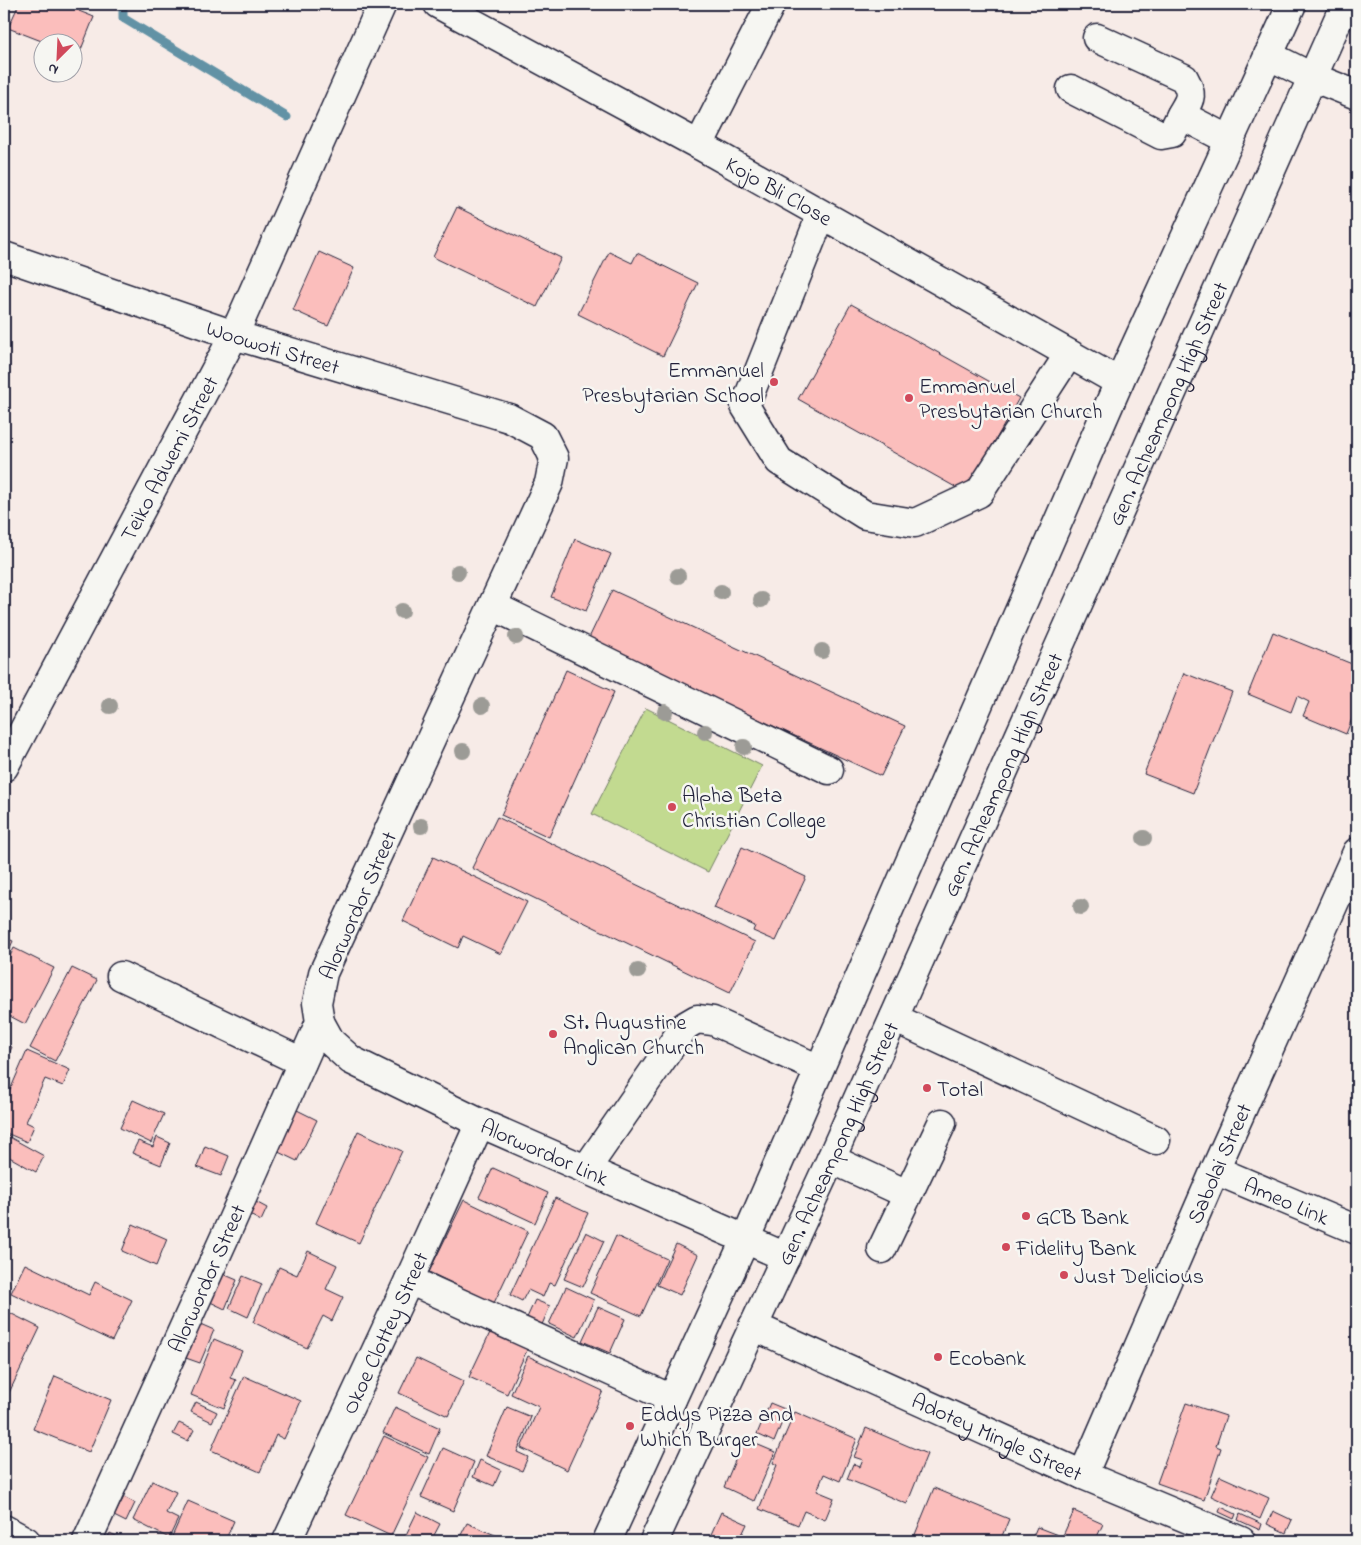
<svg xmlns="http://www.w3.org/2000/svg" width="1361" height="1545" font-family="'Indie Flower',sans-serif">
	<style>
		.green { fill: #c2da90; stroke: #727e66 }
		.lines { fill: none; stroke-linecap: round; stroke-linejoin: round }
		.stream { stroke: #6292a5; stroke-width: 9 }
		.building { fill: #fbbebc; stroke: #22223b }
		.minor-casing { stroke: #22223b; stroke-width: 31 }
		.major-casing { stroke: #22223b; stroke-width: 31 }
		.minor { stroke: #f6f6f2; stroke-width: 28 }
		.major { stroke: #f6f6f2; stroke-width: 28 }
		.tree { fill: #9c9b96 }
		.poi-dot { fill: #d1495b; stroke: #f6f6f2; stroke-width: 2 }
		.labels { text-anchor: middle; stroke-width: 5; stroke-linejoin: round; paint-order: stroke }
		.street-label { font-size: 22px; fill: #22223b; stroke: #f6f6f2 }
		.poi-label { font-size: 22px; fill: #22223b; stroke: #f6f6f2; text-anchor: start }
	</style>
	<rect width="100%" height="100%" fill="#f7ebe7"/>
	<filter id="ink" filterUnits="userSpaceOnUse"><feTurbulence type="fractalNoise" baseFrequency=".02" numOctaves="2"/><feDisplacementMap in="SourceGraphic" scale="10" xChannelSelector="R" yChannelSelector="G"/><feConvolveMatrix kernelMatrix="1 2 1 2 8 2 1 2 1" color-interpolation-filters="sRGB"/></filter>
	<g filter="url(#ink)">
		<path class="green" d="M646 708 762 766 708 872 592 814Z"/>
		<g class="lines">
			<path class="stream" d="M123 4V18L287 117"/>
		</g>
		<path class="building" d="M19 4H82L79 11 94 17 78 57 72 55V42H44L8 28Z
			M457 207 561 258 537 307 433 257Z
			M319 252 354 268 328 326 293 310Z
			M609 252 632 263 637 253 698 283 663 356 578 314Z
			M851 304 1019 398 966 493 798 399Z
			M575 539 611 554 586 611 551 597Z
			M612 590 905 726 881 776 588 640Z
			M1273 632 1357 666V706L1346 734 1303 716 1309 702 1297 696 1291 712 1248 694Z
			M566 670 614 692 549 837 501 815Z
			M1184 673 1232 692 1193 793 1144 774Z
			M497 817 755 942 730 993 472 868Z
			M742 847 806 877 776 941 753 931 755 926 714 908Z
			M433 857 527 902 501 954 463 936 458 948 403 921Z
			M4 937 13 941 4 961Z
			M14 948 54 968 25 1024 4 1013V968Z
			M72 968 97 980 55 1061 30 1048Z
			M4 1044 12 1047 4 1065Z
			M27 1051 70 1070 63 1086 45 1079 26 1122 34 1126 27 1142 4 1132V1104Z
			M133 1100 164 1114 151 1143 120 1128Z
			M291 1107 317 1120 297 1161 270 1148Z
			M358 1131 402 1151 359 1243 316 1223Z
			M4 1134 44 1156 36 1172 4 1154Z
			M157 1137 170 1143 161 1165 132 1153 138 1141 153 1147Z
			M205 1146 229 1156 221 1176 197 1167Z
			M493 1168 548 1193 535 1223 479 1197Z
			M555 1198 588 1213 555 1285 549 1283 543 1297 528 1290 522 1301 510 1295Z
			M464 1200 528 1231 494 1303 429 1272Z
			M254 1201 267 1208 261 1221 248 1214Z
			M133 1224 167 1239 156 1266 122 1251Z
			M586 1232 604 1241 583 1287 564 1279Z
			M616 1236 667 1259 641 1316 590 1293Z
			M676 1244 698 1255 680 1295 657 1285Z
			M308 1251 337 1265 326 1289 343 1297 332 1321 323 1316 307 1348 253 1322 279 1267 297 1275Z
			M25 1264 89 1295 95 1282 132 1300 112 1341 11 1293Z
			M216 1271 237 1280 225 1309 204 1299Z
			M243 1276 262 1284 248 1317 229 1308Z
			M566 1287 594 1300 577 1337 549 1324Z
			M535 1300 550 1306 541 1327 526 1320Z
			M598 1307 625 1319 610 1353 582 1341Z
			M4 1310 40 1328 7 1397 4 1396Z
			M495 1322 532 1339 507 1394 469 1377Z
			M198 1323 214 1330 200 1363 183 1357Z
			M214 1339 242 1351 230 1378 236 1380 224 1408 191 1395Z
			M528 1356 603 1391 567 1470 521 1448 539 1407 511 1394Z
			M416 1358 464 1381 448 1416 399 1393Z
			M55 1376 111 1400 89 1452 33 1429Z
			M244 1376 301 1401 284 1439 276 1435 260 1472 211 1450Z
			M196 1402 217 1412 212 1422 191 1412Z
			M770 1403 787 1410 774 1442 757 1434Z
			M1186 1403 1226 1416 1216 1446 1221 1448 1204 1500 1157 1483Z
			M395 1407 440 1428 429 1454 383 1433Z
			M507 1407 531 1417 517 1452 528 1457 522 1471 486 1456Z
			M795 1412 857 1439 840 1481 824 1474 817 1491 834 1498 825 1520 804 1511 798 1525 759 1509 777 1465 773 1463Z
			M179 1423 194 1430 188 1441 173 1434Z
			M866 1428 927 1454 907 1504 847 1479 853 1464 860 1467 863 1460 854 1457Z
			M384 1436 428 1457 391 1536 346 1515Z
			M744 1439 775 1452 754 1501 724 1487Z
			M443 1448 474 1462 453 1511 421 1497Z
			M480 1460 501 1470 494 1486 473 1477Z
			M1220 1476 1269 1498 1260 1519 1211 1496Z
			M152 1481 176 1492 166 1513 178 1519 169 1538 133 1520Z
			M934 1488 1009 1519 1000 1541H923L914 1537Z
			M124 1497 135 1503 126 1522 114 1516Z
			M188 1501 234 1521 225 1541H170Z
			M1221 1507 1236 1514 1234 1519 1219 1512Z
			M1074 1511 1103 1524 1095 1541 1061 1540Z
			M1273 1511 1292 1520 1286 1533 1267 1524Z
			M417 1512 440 1524 431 1541H403Z
			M721 1512 747 1524 739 1541H708Z
			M1240 1514 1262 1524 1260 1530 1238 1520Z
			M467 1523 509 1541H458Z
			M1037 1527 1060 1536 1058 1541H1031Z
			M110 1533 122 1539 121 1541H106Z"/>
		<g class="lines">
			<g class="minor-casing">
				<g id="minor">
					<path id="s1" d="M438 4 699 145 1119 382"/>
					<path d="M1097 38 1184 78C1194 96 1190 99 1181 115L1229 140"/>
					<path d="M1268 55 1312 77 1357 95"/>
					<path d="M1071 89 1161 135 1172 133 1181 115"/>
					<path d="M699 145 771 4"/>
					<path d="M821 215 745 406 779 461 865 515 915 523 979 493 1069 354"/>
					<path id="s2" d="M4 256 234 335 509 418 543 436 554 458 549 483 323 973 317 1003 320 1022 227 1232 87 1541"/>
					<path d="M493 606 829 770"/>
					<path id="s3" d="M4 767 234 335 382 4"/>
					<path d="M121 976 302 1062"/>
					<path d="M894 1018 1156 1140"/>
					<path id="s4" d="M320 1022 331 1042 351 1060 480 1123 786 1257"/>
					<path d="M831 1159 907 1194"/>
					<path d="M586 1169 685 1026 697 1019 713 1021 819 1069"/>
					<path id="s5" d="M1215 1170 1357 1230"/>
					<path d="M882 1249 942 1123"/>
					<path d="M409 1280 672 1399"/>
					<path id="s6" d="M753 1326 1083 1475 1241 1541"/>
					<path id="s7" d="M1083 1475 1215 1170 1357 852"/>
					<path d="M4 1529 26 1541"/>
					<path id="s8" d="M287 1541 409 1280 480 1123"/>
				</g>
			</g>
			<g class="major-casing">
				<g id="major">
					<path d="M607 1541 745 1240 1119 382 1292 4"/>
					<path id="s9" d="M654 1541 831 1159 1345 4"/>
				</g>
			</g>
			<use href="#minor" class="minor"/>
			<use href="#major" class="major"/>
		</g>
		<g class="tree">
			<circle cx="458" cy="572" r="8"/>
			<circle cx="678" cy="576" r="8"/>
			<circle cx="721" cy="592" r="8"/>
			<circle cx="761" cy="600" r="8"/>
			<circle cx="402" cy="611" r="8"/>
			<circle cx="516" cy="637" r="8"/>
			<circle cx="822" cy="651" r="8"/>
			<circle cx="110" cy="706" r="8"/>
			<circle cx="482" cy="706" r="8"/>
			<circle cx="665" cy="712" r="8"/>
			<circle cx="705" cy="732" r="8"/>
			<circle cx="744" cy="747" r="8"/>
			<circle cx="463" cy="751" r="8"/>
			<circle cx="421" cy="826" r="8"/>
			<circle cx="1144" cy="838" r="8"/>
			<circle cx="1081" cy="907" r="8"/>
			<circle cx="638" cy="971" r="8"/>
		</g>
	</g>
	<g class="poi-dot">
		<circle cx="774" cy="382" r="5"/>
		<circle cx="909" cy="398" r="5"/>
		<circle cx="672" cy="807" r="5"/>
		<circle cx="553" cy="1034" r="5"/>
		<circle cx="927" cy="1088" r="5"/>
		<circle cx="1026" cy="1216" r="5"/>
		<circle cx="1006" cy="1247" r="5"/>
		<circle cx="1064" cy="1275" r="5"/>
		<circle cx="938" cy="1357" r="5"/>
		<circle cx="630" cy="1426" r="5"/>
	</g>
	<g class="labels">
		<g class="street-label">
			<text dy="8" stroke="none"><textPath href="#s1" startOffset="389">Kojo Bli Close</textPath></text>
			<text dy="8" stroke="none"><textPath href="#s2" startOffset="284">Woowoti Street</textPath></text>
			<text dy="8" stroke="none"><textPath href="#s9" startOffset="1248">Gen. Acheampong High Street</textPath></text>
			<text dy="8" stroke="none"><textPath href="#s3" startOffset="350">Teiko Aduemi Street</textPath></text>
			<text dy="8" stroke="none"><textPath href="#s9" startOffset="842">Gen. Acheampong High Street</textPath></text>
			<text transform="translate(357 905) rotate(-66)" y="8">Alorwordor Street</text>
			<text dy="8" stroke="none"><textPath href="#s9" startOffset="438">Gen. Acheampong High Street</textPath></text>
			<text dy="8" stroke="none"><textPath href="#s4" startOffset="264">Alorwordor Link</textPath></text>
			<text dy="8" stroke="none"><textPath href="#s7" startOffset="340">Sabolai Street</textPath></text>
			<text dy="8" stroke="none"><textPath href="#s5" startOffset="78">Ameo Link</textPath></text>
			<text transform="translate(206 1278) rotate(-66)" y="8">Alorwordor Street</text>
			<text dy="8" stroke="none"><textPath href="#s8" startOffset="230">Okoe Clottey Street</textPath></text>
			<text dy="8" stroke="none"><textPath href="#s6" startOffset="268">Adotey Mingle Street</textPath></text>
		</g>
		<g class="poi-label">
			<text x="764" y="377" text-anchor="end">Emmanuel<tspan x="764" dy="25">Presbytarian School</tspan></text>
			<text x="919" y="393">Emmanuel<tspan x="919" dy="25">Presbytarian Church</tspan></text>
			<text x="682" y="802">Alpha Beta<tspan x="682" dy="25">Christian College</tspan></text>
			<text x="563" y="1029">St. Augustine<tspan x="563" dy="25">Anglican Church</tspan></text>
			<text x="937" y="1096">Total</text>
			<text x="1036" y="1224">GCB Bank</text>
			<text x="1016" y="1255">Fidelity Bank</text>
			<text x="1074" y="1283">Just Delicious</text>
			<text x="948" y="1365">Ecobank</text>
			<text x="640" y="1421">Eddys Pizza and<tspan x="640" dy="25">Which Burger</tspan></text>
		</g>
	</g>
	<rect width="1361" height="1545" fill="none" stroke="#f6f6f2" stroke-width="20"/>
	<rect x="10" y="10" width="1341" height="1525" fill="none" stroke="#22223b" stroke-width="2" filter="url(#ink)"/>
	<g transform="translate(58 58) rotate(204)"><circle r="24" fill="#f6f6f2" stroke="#a1a1a9"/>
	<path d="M0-4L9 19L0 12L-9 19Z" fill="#d1495b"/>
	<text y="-8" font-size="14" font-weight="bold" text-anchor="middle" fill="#22223b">N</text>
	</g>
</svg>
